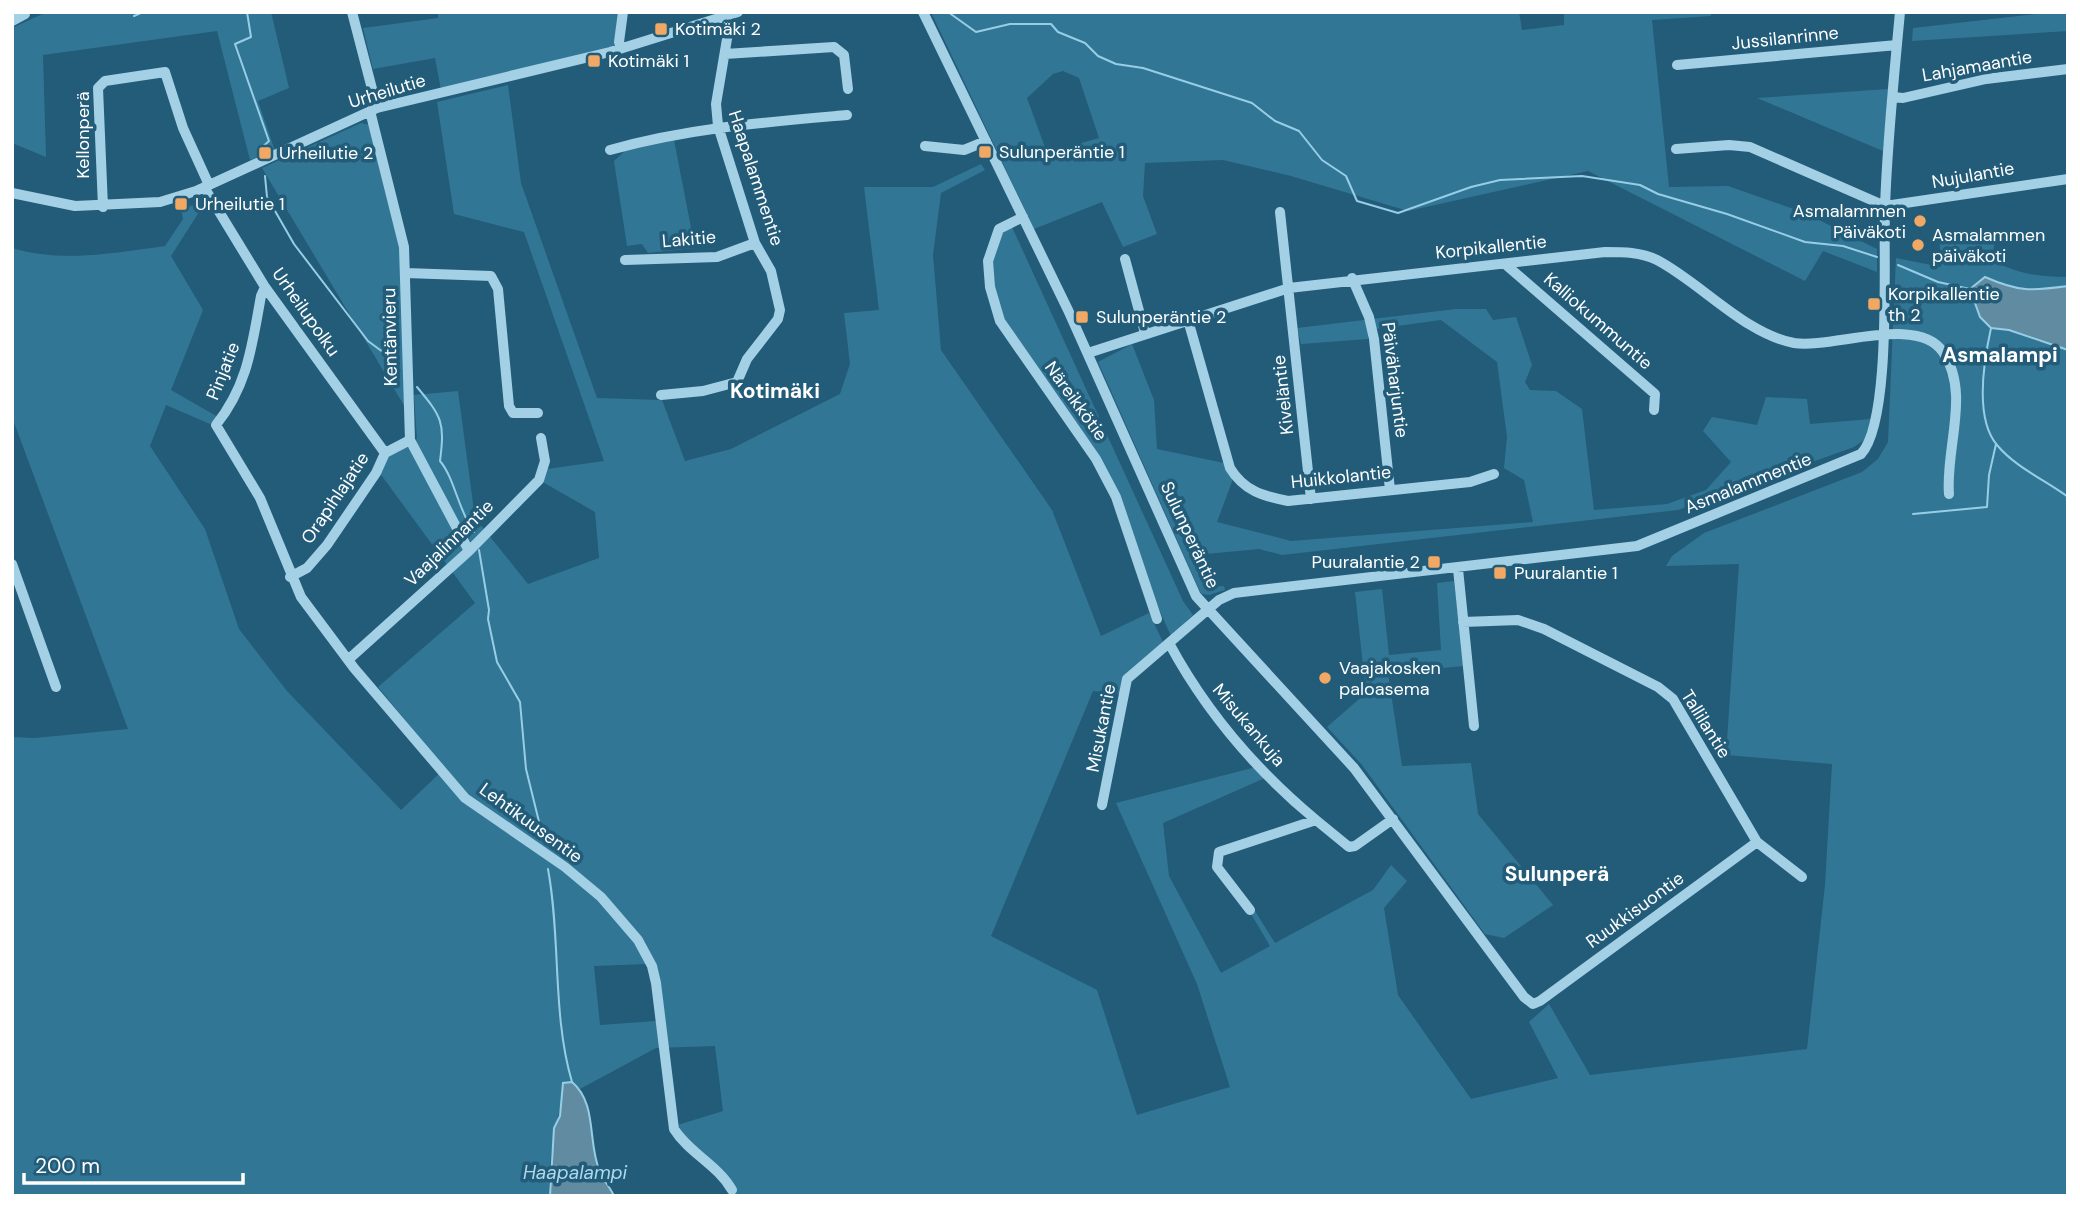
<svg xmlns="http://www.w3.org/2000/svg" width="2080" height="1208" font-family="'DM Sans',sans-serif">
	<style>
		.green { fill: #327695; fill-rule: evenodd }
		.water { fill: #608ba0; stroke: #97cee6; stroke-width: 2 }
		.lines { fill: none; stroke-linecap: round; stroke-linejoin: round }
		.stream { stroke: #97cee6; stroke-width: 2 }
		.minor { stroke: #a3d0e5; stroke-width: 10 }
		.poi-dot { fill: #f1a865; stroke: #225c79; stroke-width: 2.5 }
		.labels { text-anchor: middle; stroke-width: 7; stroke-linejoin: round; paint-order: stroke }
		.poi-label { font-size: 18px; fill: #fff; stroke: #225c79; text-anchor: start }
		.street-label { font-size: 18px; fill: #fff; stroke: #225c79 }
		.water-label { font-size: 19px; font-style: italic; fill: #aed9ed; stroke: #225c79 }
		.quarter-label { font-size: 21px; font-weight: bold; fill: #fff; stroke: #225c79 }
	</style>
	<rect width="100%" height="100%" fill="#225c79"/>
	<path class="green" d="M47 12H271L289 88 258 101 275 151 250 160 217 31 43 55 46 157 12 143V28Z
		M438 12H619L615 49 441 90 435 58 373 69 363 28 438 18Z
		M931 12H1519L1522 30 1564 25V12H1711V16L1652 20 1669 187 1728 186 1805 213 1877 249V272L1823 251 1805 281 1588 171 1408 211 1291 176 1223 160 1145 163 1143 196 1157 234 1123 247 1102 202 1034 229ZM1063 71 1079 78 1099 138 1047 153 1027 98 1053 74Z
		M2054 12H2068V31L1912 41 1913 28Z
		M508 85 521 183 597 398 662 400 685 461 731 449 840 394 850 364 844 313 879 310 864 187H933L981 164 985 170 941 193 933 255 941 350 1052 510 1101 636 1149 613 1163 642 1121 694 1093 691 991 936 1097 990 1137 1115 1230 1087 1197 984 1116 803 1256 767 1265 778 1163 823 1169 876 1221 973 1270 946 1251 914 1255 911 1275 943 1373 890 1391 865 1407 881 1384 908 1398 995 1471 1099 1558 1078 1529 1022 1549 1004 1590 1075 1807 1049 1825 885 1832 764 1726 755 1739 564 1666 566 1672 556 1704 533 1862 472 1878 459 1888 442 1896 258 1941 267 1939 231 1998 229 1991 260C2016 273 2038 277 2066 277L2068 271V286C2031 291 2019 292 1985 277L1991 328 2009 330 2068 350V1196H729L727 1187 668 1128 723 1111 715 1046 656 1048 580 1089 572 1082C556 1103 547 1168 550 1196H12V737L35 738 128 729 12 417V248C62 263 114 253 165 246L183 219 181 209 206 201 171 256 203 310 171 390 218 417 210 424 166 405 150 446 205 529 239 629 287 691 401 810 445 768 378 687 475 603 379 472 388 455 417 439 414 395 458 391 475 518 528 584 599 558 595 512 541 481 547 469 604 461 524 232 454 214 437 102ZM647 964 654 985 656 1021 600 1025 594 966Z
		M1888 89 1883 151 1757 98Z
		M361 123 370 125 401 246 405 407 262 168Z
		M674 140 695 248 648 253 642 244 627 246 614 161 625 151Z
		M1012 227 1183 601 1193 615 1171 636 1154 598 1120 494 1003 318C994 291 978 243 1012 227Z
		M1456 309H1486L1493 320 1516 317 1532 365 1525 382 1530 390 1556 391 1582 409 1594 510 1667 504 1706 490 1731 462 1703 431 1712 417 1757 425 1766 397 1807 399 1810 424 1871 419 1864 440 1854 447 1678 510 1282 555 1259 549 1206 554 1209 587 1224 586 1225 590 1209 595 1201 594 1098 362 1132 344 1154 400 1157 449 1224 463 1233 479 1217 522 1291 541 1533 522 1524 480 1504 468 1507 437 1497 362 1441 320 1368 330V339L1301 344 1297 328Z
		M1454 581 1464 666 1388 673 1402 766 1471 763 1478 814 1553 905 1504 938 1485 934 1362 765 1327 727 1366 693 1355 592 1382 589 1389 655 1441 650 1437 583Z"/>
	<path class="water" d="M1985 277C2019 292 2031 291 2068 286V350L2009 330 1991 328 1980 317 1970 289Z
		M572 1082C598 1104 587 1143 600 1172 603 1180 610 1187 614 1196H550L554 1128 560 1116 563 1083Z"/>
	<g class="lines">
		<path class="stream" d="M247 12 251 37 235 44 269 141 259 150
			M948 12 976 32 1010 24H1051L1058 32 1085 43 1098 56 1116 64 1143 68 1252 103 1275 121 1299 131 1322 160 1346 176 1357 201 1398 213 1471 187 1500 180 1582 176 1640 185 1658 194 1727 214 1805 242 1843 246 1877 257
			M134 16 143 12
			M265 176 267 197 294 244 368 341 395 361
			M1898 265 1938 282 1970 289
			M1991 328C1984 360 1974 418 1997 445 2015 467 2045 480 2068 497
			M417 387C442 417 445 422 440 461 455 479 458 510 474 532
			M1913 514 1987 507 1989 475 1996 444
			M479 550 489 610 488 619 497 662 520 702 526 769 544 842
			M548 869C561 939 552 1014 572 1082"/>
		<path class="minor" d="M352 12 377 108
			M923 12 1068 310 1196 596 1354 768 1524 997 1533 1004 1540 1001 1757 842
			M12 21 25 14
			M621 48 619 42 623 12
			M725 54 834 47 844 55 848 89
			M1677 65 1897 45
			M1893 97 1903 98 1986 79 2068 69
			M370 111 404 247 410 440 469 551
			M925 146 964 150 986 141
			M1676 149 1729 145 1750 147 1885 206 2068 179
			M610 150C688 128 767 122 847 115
			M204 187 265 287 385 453
			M12 193 75 206 160 202 196 191 377 108 610 52 738 12
			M103 207 98 88 105 81 165 72 183 128 209 185
			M1280 212 1311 499
			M1023 217 999 229 988 261 990 287 1000 321 1096 459 1116 497 1157 619
			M1125 259 1145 333
			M625 260 717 257 755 243
			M1505 264 1655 394 1654 410
			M406 273 491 276 498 289 509 406 513 413H538
			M1352 278 1369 317 1374 339 1390 490
			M265 287 261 296C252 345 248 385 216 425L260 498 301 597 354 668 465 798 565 867 601 897 638 940 652 966 656 983 674 1129C689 1153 718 1165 732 1190
			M1188 320 1230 468C1244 491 1263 496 1288 501L1470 482 1494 474
			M1088 353 1289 288 1605 252C1623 252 1641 252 1657 260 1701 283 1745 334 1794 343 1832 349 1918 314 1943 352 1971 393 1945 449 1949 494
			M661 395 703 391 737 382 747 359 778 319 780 310 771 271 755 243 718 126 716 104 729 27 725 17
			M12 564 56 687
			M1458 569 1474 726
			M290 577 307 568 327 545 376 473 385 453 410 440
			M1463 622 1518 620 1544 629 1658 687 1673 699 1757 842 1802 877
			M1169 643C1205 710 1257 771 1316 820
			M349 659 469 551 539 480 545 461 541 438
			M1102 805 1127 679 1219 600 1234 593 1637 546 1861 454C1892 421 1883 258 1885 208 1887 143 1894 77 1900 12
			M1250 910 1217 867 1219 852 1316 820 1349 847 1355 846 1393 819"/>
	</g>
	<g class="poi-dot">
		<rect x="654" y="22" width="14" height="14" rx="3.5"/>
		<rect x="587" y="54" width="14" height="14" rx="3.5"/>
		<rect x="978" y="145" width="14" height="14" rx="3.5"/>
		<rect x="258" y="146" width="14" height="14" rx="3.5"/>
		<rect x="174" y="197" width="14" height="14" rx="3.5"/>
		<circle cx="1920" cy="221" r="7"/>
		<circle cx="1918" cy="245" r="7"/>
		<rect x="1867" y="297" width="14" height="14" rx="3.5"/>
		<rect x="1075" y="310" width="14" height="14" rx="3.5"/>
		<rect x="1427" y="555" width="14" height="14" rx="3.5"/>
		<rect x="1493" y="566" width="14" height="14" rx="3.5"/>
		<circle cx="1325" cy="678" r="7"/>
	</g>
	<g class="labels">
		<g class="poi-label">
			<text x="675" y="35">Kotimäki 2</text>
			<text x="608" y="67">Kotimäki 1</text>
			<text x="999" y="158">Sulunperäntie 1</text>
			<text x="279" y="159">Urheilutie 2</text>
			<text x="195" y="210">Urheilutie 1</text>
			<text x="1906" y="217" text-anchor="end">Asmalammen<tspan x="1906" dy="21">Päiväkoti</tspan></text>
			<text x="1932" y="241">Asmalammen<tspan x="1932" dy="21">päiväkoti</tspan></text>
			<text x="1888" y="300">Korpikallentie<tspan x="1888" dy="21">th 2</tspan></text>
			<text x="1096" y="323">Sulunperäntie 2</text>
			<text x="1420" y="568" text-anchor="end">Puuralantie 2</text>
			<text x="1514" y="579">Puuralantie 1</text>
			<text x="1339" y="674">Vaajakosken<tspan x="1339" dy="21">paloasema</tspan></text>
		</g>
		<g class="street-label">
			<text transform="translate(1785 38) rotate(-6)" y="6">Jussilanrinne</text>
			<text transform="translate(1977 66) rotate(-10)" y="6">Lahjamaantie</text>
			<text transform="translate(387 91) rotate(-17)" y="6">Urheilutie</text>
			<text transform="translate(83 135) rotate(-90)" y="6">Kellonperä</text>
			<text transform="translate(1973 175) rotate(-10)" y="6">Nujulantie</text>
			<text transform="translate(756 178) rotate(72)" y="6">Haapalammentie</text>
			<text transform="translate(689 239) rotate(-5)" y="6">Lakitie</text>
			<text transform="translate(1491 247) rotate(-6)" y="6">Korpikallentie</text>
			<text transform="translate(306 312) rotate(55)" y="6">Urheilupolku</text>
			<text transform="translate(1598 321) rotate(41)" y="6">Kalliokummuntie</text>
			<text transform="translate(390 337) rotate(-91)" y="6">Kentänvieru</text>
			<text transform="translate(223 371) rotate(-68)" y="6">Pinjatie</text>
			<text transform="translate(1395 380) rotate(83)" y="6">Päiväharjuntie</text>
			<text transform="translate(1283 395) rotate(-96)" y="6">Kiveläntie</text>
			<text transform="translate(1076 401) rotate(54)" y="6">Näreikkötie</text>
			<text transform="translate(1341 477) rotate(-6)" y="6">Huikkolantie</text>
			<text transform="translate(1748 483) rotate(-22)" y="6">Asmalammentie</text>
			<text transform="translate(335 498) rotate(-56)" y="6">Orapihlajatie</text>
			<text transform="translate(1190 535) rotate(65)" y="6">Sulunperäntie</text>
			<text transform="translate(449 543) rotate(-44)" y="6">Vaajalinnantie</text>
			<text transform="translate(1706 724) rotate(58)" y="6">Tallilantie</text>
			<text transform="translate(1249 725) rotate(50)" y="6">Misukankuja</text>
			<text transform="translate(1101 728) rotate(-79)" y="6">Misukantie</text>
			<text transform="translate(531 823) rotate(36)" y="6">Lehtikuusentie</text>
			<text transform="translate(1635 910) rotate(-36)" y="6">Ruukkisuontie</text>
		</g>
		<g class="water-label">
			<text x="575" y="1179">Haapalampi</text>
		</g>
		<g class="quarter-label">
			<text x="2000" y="362">Asmalampi</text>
			<text x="775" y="398">Kotimäki</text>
			<text x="1557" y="881">Sulunperä</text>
		</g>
	</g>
	<rect width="2080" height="1208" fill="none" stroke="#ffffff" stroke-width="28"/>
	<path d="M24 1173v10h219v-10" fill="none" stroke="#ffffff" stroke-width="3.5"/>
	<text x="35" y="1173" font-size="21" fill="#ffffff" stroke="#225c79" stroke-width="5" paint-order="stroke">200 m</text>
</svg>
